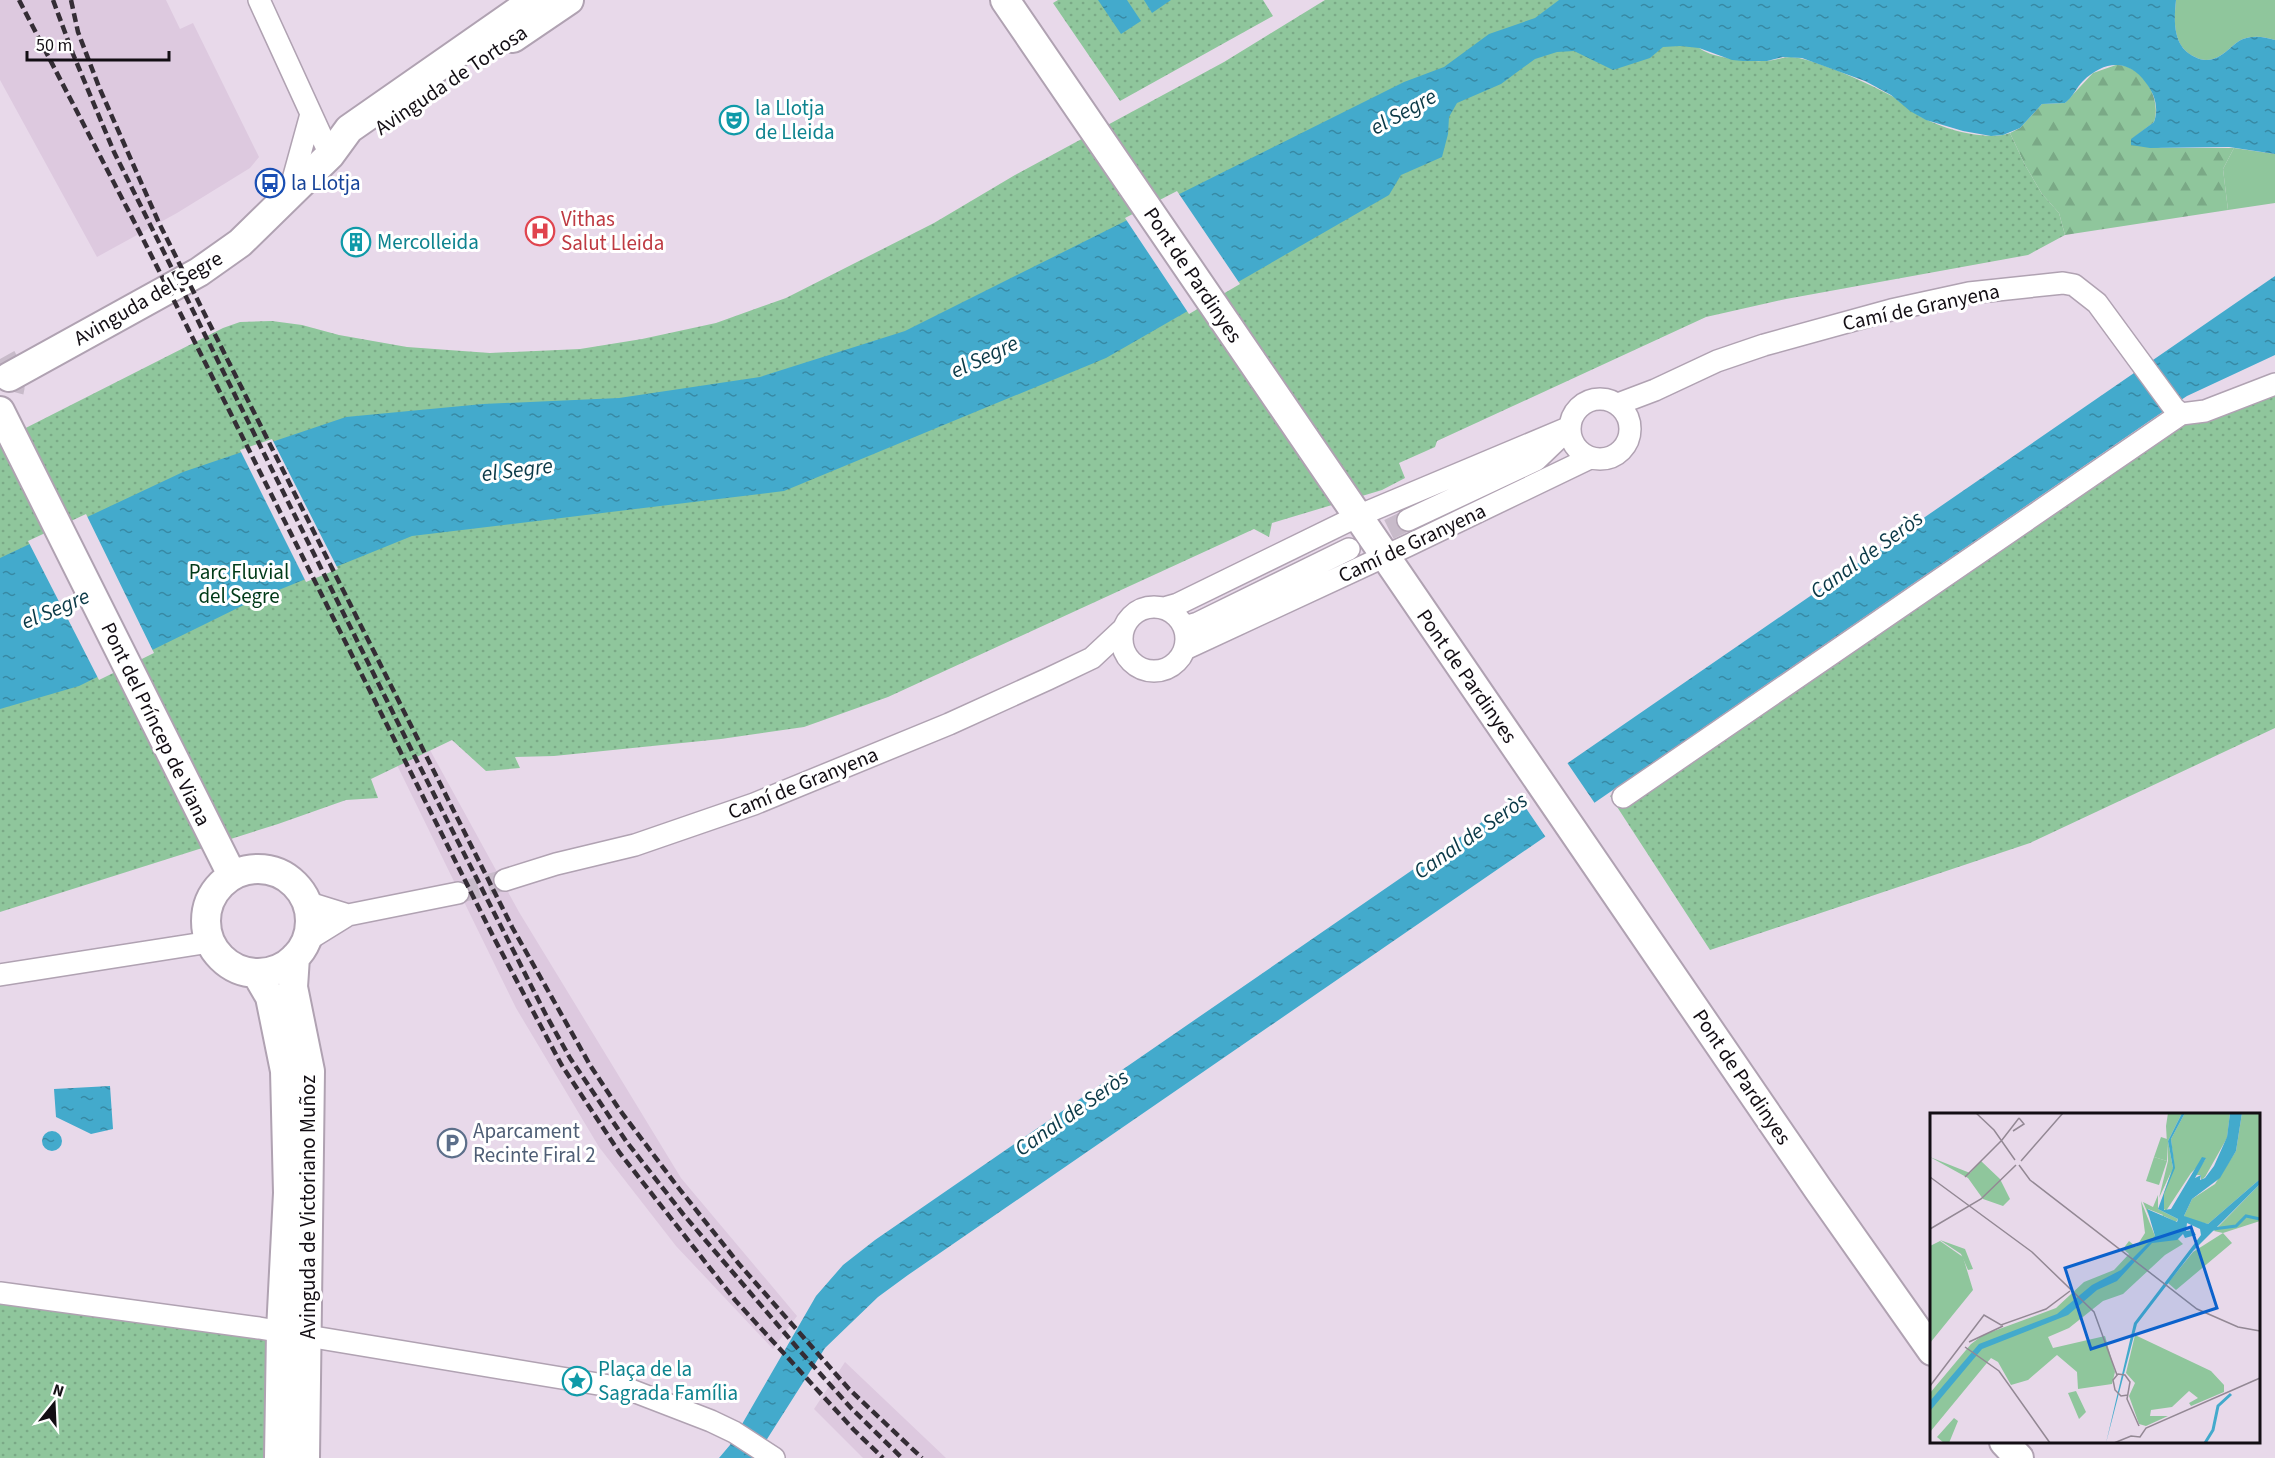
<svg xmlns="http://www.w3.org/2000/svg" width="2275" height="1458" font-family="'Source Sans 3',sans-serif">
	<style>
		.built { fill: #ddc9df }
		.grass { fill: #8fc69c }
		.forest { fill: url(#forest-firs) }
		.park { fill: url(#park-dots) }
		.water { fill: url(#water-ripples) }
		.pier { fill: #e8d9ea }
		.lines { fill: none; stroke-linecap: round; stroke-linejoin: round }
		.street-tunnel { stroke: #c8bbca; stroke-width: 21; stroke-dasharray: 21 10; stroke-linecap: butt }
		.primary-tunnel { stroke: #c8bbca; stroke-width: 33; stroke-dasharray: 33 16; stroke-linecap: butt }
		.street-casing { stroke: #b0a2b2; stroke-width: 24 }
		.secondary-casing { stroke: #b0a2b2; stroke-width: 32 }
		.street { stroke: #fff; stroke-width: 21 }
		.secondary { stroke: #fff; stroke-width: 28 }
		.rail { stroke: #342d35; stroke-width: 4.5; stroke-dasharray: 9 4.5; stroke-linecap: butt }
		.labels { text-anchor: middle; stroke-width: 6; stroke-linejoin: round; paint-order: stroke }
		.street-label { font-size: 21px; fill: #130e14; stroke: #fff }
		.culture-label { font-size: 21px; fill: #0d838f; stroke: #fff; text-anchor: start }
		.transit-label { font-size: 21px; fill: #164399; stroke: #fff; text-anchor: start }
		.health-label { font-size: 21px; fill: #be3a42; stroke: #fff; text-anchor: start }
		.park-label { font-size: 21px; fill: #003a18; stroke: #fff }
		.service-label { font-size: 21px; fill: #4e5e75; stroke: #fff; text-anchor: start }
		.water-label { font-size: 22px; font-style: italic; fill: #0a3947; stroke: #fff }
		.inset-river { fill: none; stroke: #43aacc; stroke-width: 3 }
		.inset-road { fill: none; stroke: #938894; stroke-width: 1.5 }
		.view { fill: #0b62cc; fill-opacity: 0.15; stroke: #0b62cc; stroke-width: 3 }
		.inset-edge { fill: none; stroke: #130e14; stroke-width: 3 }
	</style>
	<defs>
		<pattern id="forest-firs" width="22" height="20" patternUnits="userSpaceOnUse" patternTransform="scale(1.5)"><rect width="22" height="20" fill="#8fc69c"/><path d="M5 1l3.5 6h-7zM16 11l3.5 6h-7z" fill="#7aa986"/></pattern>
		<pattern id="park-dots" width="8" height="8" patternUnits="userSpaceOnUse" patternTransform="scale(1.5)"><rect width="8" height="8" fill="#8fc69c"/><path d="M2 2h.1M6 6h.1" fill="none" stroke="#7aa986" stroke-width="1.8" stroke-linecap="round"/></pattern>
		<pattern id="water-ripples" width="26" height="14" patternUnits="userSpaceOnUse" patternTransform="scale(1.5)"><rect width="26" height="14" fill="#43aacc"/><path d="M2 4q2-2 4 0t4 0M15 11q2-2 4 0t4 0" fill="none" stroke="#3789a4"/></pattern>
	</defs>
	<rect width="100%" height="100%" fill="#e8d9ea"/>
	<path class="built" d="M0 0H166L180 29 193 23 259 157 250 168 177 213 97 257 0 80Z
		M430 750 519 912 681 1178 797 1316 773 1349 676 1246 599 1147 516 1008 397 765Z
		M845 1362 946 1458H863L814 1409Z"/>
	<path class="grass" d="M2176 0H2275V40C2264 37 2255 35 2243 39 2233 43 2226 55 2213 59 2207 61 2200 60 2195 57 2172 47 2174 20 2176 0Z
		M2234 148 2275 154V203L2228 210 2223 169Z"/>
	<path class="forest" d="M2116 65C2143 64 2162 99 2154 122L2132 139 2161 148H2234L2223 169 2228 210 2065 235 2059 213 2042 194 2025 165 2010 133 2020 128 2042 104 2065 103 2093 73Z"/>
	<path class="park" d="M1058 0H1263L1273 16 1120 101 1053 3Z
		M1325 0H1671C1677 11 1690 40 1698 47 1710 58 1748 62 1764 61 1773 61 1782 57 1791 57 1802 58 1812 61 1822 65 1845 73 1867 83 1888 94 1899 99 1907 109 1918 115 1939 128 1986 142 2010 133L2025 165 2042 194 2059 213 2065 235 2028 255 1786 299 1706 317 1437 441 1435 447 1399 463 1405 478 1382 490 1272 523 1269 537 1254 529 888 697 804 727 721 739 554 756 515 757 520 768 486 771 452 740 371 779 378 798 346 800 278 824 0 912V441L223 328 240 322 272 321 302 325 339 335 407 347 490 353 580 349 642 339 716 323 786 298 934 223 1015 175 1224 62Z
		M2275 391V728L2030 843 1710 950 1610 796 1693 737 2185 424Z
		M0 1294 281 1331 277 1458H0Z"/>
	<path class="water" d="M1098 0H1127L1141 21 1121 34Z
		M1144 0H1171L1152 13Z
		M1559 0H2176C2174 20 2172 47 2195 57 2200 60 2207 61 2213 59 2226 55 2233 43 2243 39 2255 35 2264 37 2275 40V154L2229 147 2150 148 2131 145V139L2154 122C2159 109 2155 94 2146 83 2128 58 2104 61 2083 81 2076 88 2073 97 2065 103L2042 104 2020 128 2003 135 1991 136 1963 131 1926 120 1910 111 1891 95 1865 81 1802 58 1783 57 1767 61H1743L1732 60 1699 48 1680 46 1663 47 1650 58 1613 70 1574 51 1557 52 1535 59 1501 84 1457 103 1449 117 1448 134 1442 157 1401 175 1389 195 1106 358 784 491 412 536 254 600 79 686 0 709V558L183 472 346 417 483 404 619 398 760 377 905 331 1404 82 1444 67 1489 34 1535 18Z
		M2275 276V355L2187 396 2161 413 908 1275 878 1297 825 1348 755 1458H719L730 1445 816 1296 843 1265 875 1240Z
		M110 1086 113 1129 91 1134 56 1117 54 1089Z
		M42 1141a10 10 0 1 1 20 0a10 10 0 1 1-20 0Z"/>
	<path class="pier" d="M1177 191 1240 284 1189 314 1125 218Z
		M272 439 338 569 306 582 240 450Z
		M86 514 154 653 99 680 28 541Z
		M1566 761 1596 805 1547 839 1517 795Z"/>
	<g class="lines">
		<path class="street-tunnel" d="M1361 543 1408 520
			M458 893 505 880"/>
		<path class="primary-tunnel" d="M0 359C9 375 13 388 0 404"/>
		<g class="street-casing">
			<path id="street" d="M259 0 330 155
				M289 194 311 114
				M1570 429a30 30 0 1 1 60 0a30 30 0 1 1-60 0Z
				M1618 404 1655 390 1717 361 1764 345 1891 310 1969 293 2063 283 2074 285 2097 303 2174 408 2181 414 2205 411 2275 384
				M1408 520 1536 460 1561 436
				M1122 639a32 32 0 1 1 64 0a32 32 0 1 1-64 0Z
				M1164 608 1178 604 1358 516 1570 427
				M1184 627 1198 623 1349 549
				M1185 649 1407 546 1590 458
				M1623 797 2181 414
				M505 880 556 864 635 845 754 804 949 724 1048 679 1092 658 1123 629
				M306 902 348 915
				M306 941 348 915 458 893
				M0 975 210 942
				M0 1293 259 1328 628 1389 711 1421 734 1432 774 1458"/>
		</g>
		<g class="secondary-casing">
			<path id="secondary" d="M1005 0 1818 1189 1932 1351
				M513 38 569 0
				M9 377 199 272 240 243 330 155 349 129 534 0
				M0 411 232 875
				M206 921a52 52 0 1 1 104 0a52 52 0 1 1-104 0Z
				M295 957 293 987 310 1071 305 1458
				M256 973 270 997 285 1071 288 1193 281 1331 279 1458
				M2004 1442 2019 1458"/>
		</g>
		<use href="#street" class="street"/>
		<use href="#secondary" class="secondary"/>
		<path class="rail" d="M19 0 140 233 494 938 561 1064 619 1152 735 1300 854 1430 883 1458
			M53 0 73 54 114 152 415 757 546 1015 570 1058 626 1141 683 1214 800 1351 851 1408 902 1458
			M71 0 78 32 99 87 159 223 512 927 590 1065 619 1109 677 1186 739 1264 849 1389 922 1458"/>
	</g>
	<defs>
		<g id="theatre-ring" transform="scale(1.5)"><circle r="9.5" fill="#fff" stroke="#0f9aa8" stroke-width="1.5"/><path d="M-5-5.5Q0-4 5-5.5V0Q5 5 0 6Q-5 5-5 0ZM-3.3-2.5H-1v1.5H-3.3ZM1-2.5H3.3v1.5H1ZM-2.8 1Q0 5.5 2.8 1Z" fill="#0f9aa8"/></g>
		<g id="bus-ring" transform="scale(1.5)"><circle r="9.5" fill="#fff" stroke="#1a4fb4" stroke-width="1.5"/><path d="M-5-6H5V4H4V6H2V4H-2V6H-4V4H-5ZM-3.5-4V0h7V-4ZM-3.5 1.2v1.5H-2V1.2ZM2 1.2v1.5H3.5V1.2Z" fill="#1a4fb4"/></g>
		<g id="hospital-ring" transform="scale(1.5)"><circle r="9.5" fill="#fff" stroke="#e0444e" stroke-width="1.5"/><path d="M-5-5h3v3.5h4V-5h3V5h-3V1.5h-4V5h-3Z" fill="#e0444e"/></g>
		<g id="building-ring" transform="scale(1.5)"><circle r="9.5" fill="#fff" stroke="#0f9aa8" stroke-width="1.5"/><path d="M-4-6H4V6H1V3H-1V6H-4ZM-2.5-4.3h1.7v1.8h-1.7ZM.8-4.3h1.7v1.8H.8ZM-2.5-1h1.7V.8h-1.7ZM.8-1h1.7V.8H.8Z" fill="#0f9aa8"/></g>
		<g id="parking-ring" transform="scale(1.5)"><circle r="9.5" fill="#fff" stroke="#5c6f8a" stroke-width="1.5"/><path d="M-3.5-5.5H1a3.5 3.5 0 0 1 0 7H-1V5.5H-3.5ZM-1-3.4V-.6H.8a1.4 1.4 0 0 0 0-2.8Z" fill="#5c6f8a"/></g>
		<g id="sight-ring" transform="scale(1.5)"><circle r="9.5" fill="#fff" stroke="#0f9aa8" stroke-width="1.5"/><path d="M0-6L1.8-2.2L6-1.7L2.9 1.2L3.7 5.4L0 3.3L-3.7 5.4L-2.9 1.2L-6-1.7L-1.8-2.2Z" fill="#0f9aa8"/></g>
	</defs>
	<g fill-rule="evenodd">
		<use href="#theatre-ring" x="734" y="120"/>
		<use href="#bus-ring" x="270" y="183"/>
		<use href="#hospital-ring" x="540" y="231"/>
		<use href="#building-ring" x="356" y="242"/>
		<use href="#parking-ring" x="452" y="1143"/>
		<use href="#sight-ring" x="577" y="1381"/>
	</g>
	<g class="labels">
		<g class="street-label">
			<text transform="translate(451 80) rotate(-34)" y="7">Avinguda de Tortosa</text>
			<text transform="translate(1193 275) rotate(56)" y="7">Pont de Pardinyes</text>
			<text transform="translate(148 298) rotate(-30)" y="7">Avinguda del Segre</text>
			<text transform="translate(1921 307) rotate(-12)" y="7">Camí de Granyena</text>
			<text transform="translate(1412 543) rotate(-25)" y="7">Camí de Granyena</text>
			<text transform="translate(1467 676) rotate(55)" y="7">Pont de Pardinyes</text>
			<text transform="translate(156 724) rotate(64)" y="7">Pont del Príncep de Viana</text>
			<text transform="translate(803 783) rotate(-22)" y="7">Camí de Granyena</text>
			<text transform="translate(1742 1077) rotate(56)" y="7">Pont de Pardinyes</text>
			<text transform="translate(308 1207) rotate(-90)" y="7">Avinguda de Victoriano Muñoz</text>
		</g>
		<g class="culture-label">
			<text x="755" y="115">la Llotja<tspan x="755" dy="24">de Lleida</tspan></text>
			<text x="377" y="249">Mercolleida</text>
			<text x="598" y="1376">Plaça de la<tspan x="598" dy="24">Sagrada Família</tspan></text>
		</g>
		<g class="transit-label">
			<text x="291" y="190">la Llotja</text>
		</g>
		<g class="health-label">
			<text x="561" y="226">Vithas<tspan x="561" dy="24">Salut Lleida</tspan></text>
		</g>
		<g class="park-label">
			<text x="239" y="579">Parc Fluvial<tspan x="239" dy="24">del Segre</tspan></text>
		</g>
		<g class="service-label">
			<text x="473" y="1138">Aparcament<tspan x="473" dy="24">Recinte Firal 2</tspan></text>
		</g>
		<g class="water-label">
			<text transform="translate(1403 111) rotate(-29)" y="8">el Segre</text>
			<text transform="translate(984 356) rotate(-25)" y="8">el Segre</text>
			<text transform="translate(517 469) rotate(-7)" y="8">el Segre</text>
			<text transform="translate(1866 554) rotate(-36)" y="8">Canal de Seròs</text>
			<text transform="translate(55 608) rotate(-23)" y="8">el Segre</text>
			<text transform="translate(1470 835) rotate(-35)" y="8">Canal de Seròs</text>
			<text transform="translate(1071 1112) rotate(-35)" y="8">Canal de Seròs</text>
		</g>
	</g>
	<g transform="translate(1930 1113)">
		<rect width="330" height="330" fill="#e8d9ea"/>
		<path d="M224 44 237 48 229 72 216 68ZM228 82V96L248 106 246 109 234 103 235 109 229 116 225 113 233 102 218 96 219 103 213 89 223 94ZM10 127 35 136 43 156 38 157 31 141ZM205 222 281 258 294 272V279L261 293 259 290 268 285 259 278 242 294 221 297 220 303H238L216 313 209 311 199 283 205 270 196 260Z" fill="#8fc69c"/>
		<path d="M238 0H252L238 28 243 55 229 85 238 48 236 13ZM255 0H300L297 25 275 64 271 67V62H265L276 45 261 60 236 98 233 95 234 80 244 51 241 26ZM312 0H330V66L278 111 256 106 254 103 262 86 285 71 306 38ZM330 71V108L293 120 284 118Z" fill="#8fc69c"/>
		<path d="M231 24 237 26V48L224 44ZM0 44 40 60 51 48 70 66 80 86 73 93 53 86 38 65ZM211 88 225 123 230 127 248 126 253 131 235 142 193 181 173 188 139 215 118 224 123 235 175 223 185 259 182 271 148 276 147 259 127 242 98 267 81 272 68 249 61 245 0 319V280L41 231 53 222 126 195 154 169 184 157 199 141 193 136 199 128 206 134 215 120ZM293 120 302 130 246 177 238 170 263 139ZM10 128 33 144 43 177 0 230V133ZM146 278 156 299 149 306 138 280ZM24 305 28 308 19 330H14L7 324Z" fill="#8fc69c"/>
		<path d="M252 0H255L241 26 245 55 234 81V97L241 96 272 44 276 45 265 65 271 62 270 67 275 65 284 53 297 24 300 0H312L306 38 290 65 262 86 254 103 278 111 330 66V71L263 138 207 211 176 330 204 210 271 122 270 116 257 110 256 118 263 117 266 122 255 125 253 121 247 127 222 130 187 168 167 177 138 202 52 236 0 298V288L49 231 127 201 162 172 191 157 225 123 217 96 247 109 248 106 228 96 243 55 238 28Z" fill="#43aacc"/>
		<path class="inset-river" d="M283 116 306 113 316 103 330 106M275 330 283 317 288 293 301 281"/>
		<path class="inset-road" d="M46 0 64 17 85 47M83 18 94 11 89 5M91 48 133 0M89 52 100 67 267 196 308 214 330 218M0 64 102 139 164 199 187 262M35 64 72 27 89 5M0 116 51 86 86 52M39 229 73 213M35 234 69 258 120 330M0 273 54 202 71 212 116 196 140 178M198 282 191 283 185 277 183 267 188 261 195 262 200 269 197 286 209 313M184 330 201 323 210 324 216 315 330 265"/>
		<path class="view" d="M261 114 287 195 161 236 135 155Z"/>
		<rect width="330" height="330" class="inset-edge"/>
	</g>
	<g transform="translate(54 1404) rotate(18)" stroke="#ffffff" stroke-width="4.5" paint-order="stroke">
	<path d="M0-4.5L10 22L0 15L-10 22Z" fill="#130e14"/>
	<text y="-9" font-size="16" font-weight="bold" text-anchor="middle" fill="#130e14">N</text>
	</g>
	<path d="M27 51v9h142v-9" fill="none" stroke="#130e14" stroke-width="3"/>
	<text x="36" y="51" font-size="18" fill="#130e14" stroke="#ffffff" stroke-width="4.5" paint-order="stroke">50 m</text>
</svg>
